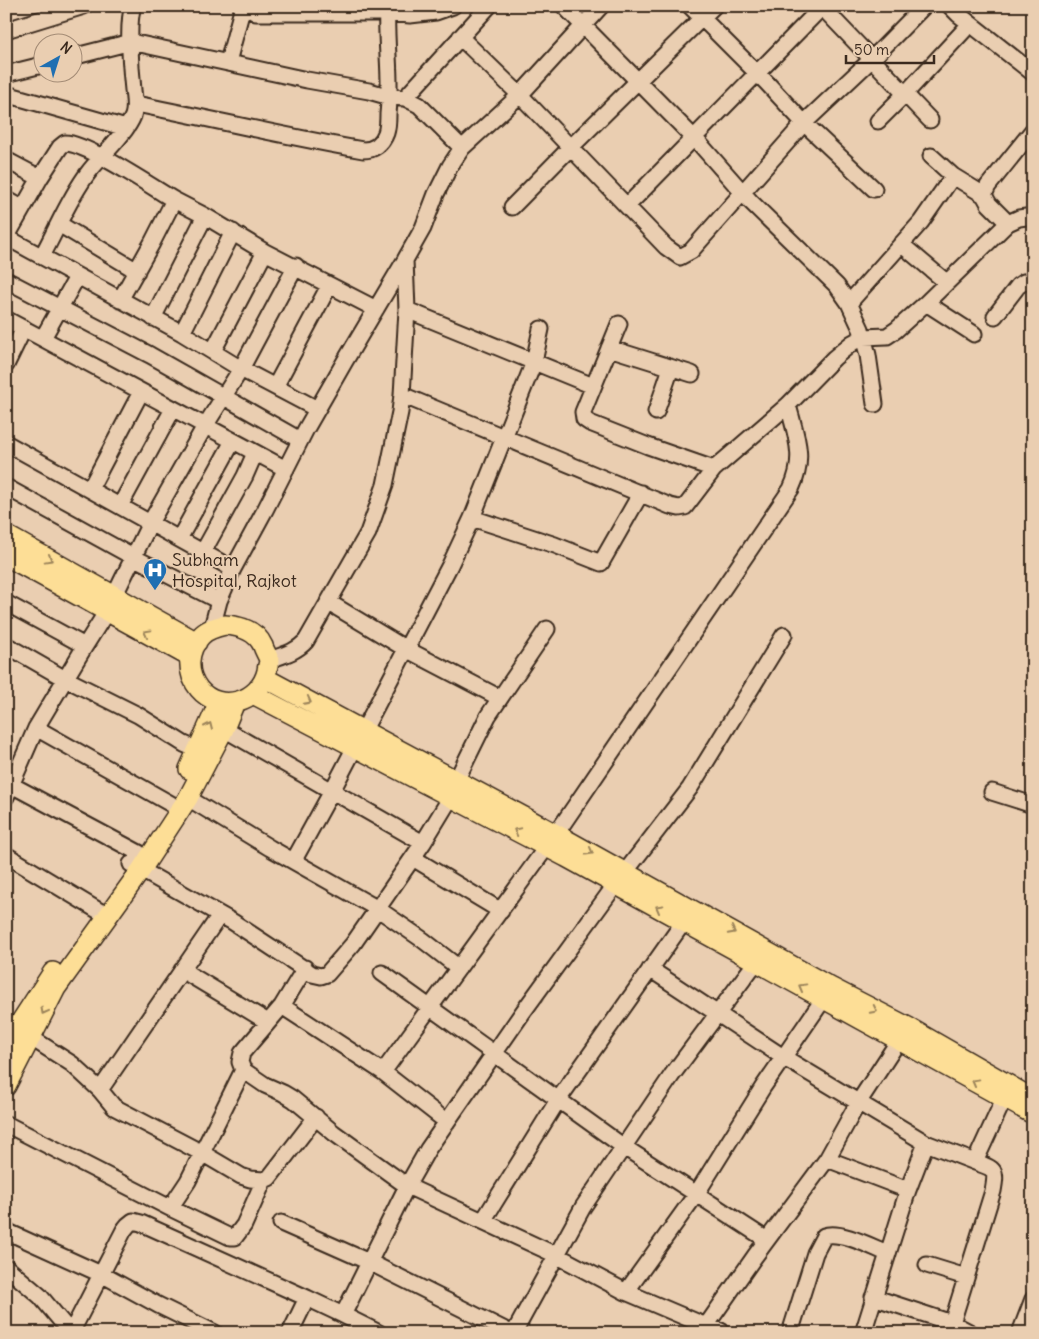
<svg xmlns="http://www.w3.org/2000/svg" width="1039" height="1339" font-family="Delius,sans-serif">
	<style>
		.lines { fill: none; stroke-linecap: round; stroke-linejoin: round }
		.minor-casing { stroke: #3b2a1e; stroke-width: 19 }
		.major-casing { stroke: #3b2a1e; stroke-width: 22 }
		.minor { stroke: #eaceb1; stroke-width: 15 }
		.major { stroke: #fdde96; stroke-width: 19 }
		.oneway { stroke: #9c845a }
		.labels { text-anchor: middle; stroke-width: 4; stroke-linejoin: round; paint-order: stroke }
		.poi-label { font-size: 18px; fill: #3b2a1e; stroke: #eaceb1; text-anchor: start }
	</style>
	<rect width="100%" height="100%" fill="#eaceb1"/>
	<filter id="ink" filterUnits="userSpaceOnUse"><feTurbulence type="fractalNoise" baseFrequency=".02" numOctaves="2"/><feDisplacementMap in="SourceGraphic" scale="10" xChannelSelector="R" yChannelSelector="G"/><feConvolveMatrix kernelMatrix="1 2 1 2 8 2 1 2 1" color-interpolation-filters="sRGB"/></filter>
	<g filter="url(#ink)">
		<g class="lines">
			<g class="minor-casing">
				<path id="minor" d="M244 6 256 13H387L410 15 436 12 453 6
					M564 6 699 143 751 202 837 286 849 303 861 329 868 355 875 404
					M690 6 766 82 804 123 874 189
					M821 6 930 120
					M950 6 958 14 1033 73
					M6 30 84 6
					M460 37 520 95 666 247 680 257 691 251 804 123 872 59 924 6
					M72 57 131 42 307 80 369 91 390 97 405 98 419 105 462 148
					M228 62 243 6
					M6 74 42 65
					M6 94 126 128
					M405 98 489 6
					M136 104C212 119 287 137 363 150 374 150 382 144 386 133 388 127 388 120 388 114 392 78 385 42 387 6
					M878 121 905 94 970 24
					M931 156 953 176
					M6 160 40 178
					M6 199 22 208
					M627 206 823 6
					M512 207 571 147 714 6
					M1008 223 989 204 984 195 988 186 1033 130
					M59 224 137 271
					M6 237 182 333 241 369 317 409
					M6 238 40 178 60 147 65 143C87 143 152 187 174 200
					M901 244 946 282
					M42 256C57 229 69 198 88 173 100 157 126 134 133 116 136 107 134 100 133 90 131 71 127 23 133 6
					M6 280 150 355 300 440
					M120 300 152 243 174 200 205 216 265 252 376 309
					M849 303 921 222 953 176 984 195
					M926 303 974 334
					M407 310 593 386
					M995 316 1018 286 1024 282 1033 281
					M153 318 205 216
					M6 319 286 469
					M619 324 583 412 584 419 590 423 648 446 714 469
					M182 333 233 232
					M43 338 77 277
					M609 348 692 374
					M213 351 265 252
					M6 365 24 328
					M275 387 329 286
					M402 395 670 506 679 508 685 507 714 469 788 405 834 358 852 343 863 337 887 336 896 330 926 303 1008 223 1019 218 1033 216
					M656 412 671 368
					M6 443 233 569
					M6 487 133 557 219 601
					M90 489 141 392
					M120 506 173 409
					M472 518 555 545 601 563 641 493
					M179 539 233 441
					M203 552 245 476 255 453
					M328 602 406 649 500 698
					M6 603 85 646
					M212 628 219 601 233 569 265 510 306 429 345 361 405 260 423 228 436 194 450 166 462 148 520 95 601 6
					M6 645 60 676 138 715 184 744 198 750
					M269 660C283 655 296 652 306 641L368 533 385 485 400 412 402 395 407 310 405 260
					M36 728 171 804
					M224 729 423 843
					M6 782 139 853
					M992 792 1033 805
					M6 797 36 728 85 646 107 611 150 523 205 426 241 369 296 266
					M188 798 270 848 378 909 423 940 459 968
					M6 855 99 911
					M413 858 501 911
					M294 860 332 791 450 565 472 518 534 362 541 329
					M131 864 233 922 312 974 321 976 327 974 353 944 423 843 451 797 456 781 488 716 547 629
					M305 968 282 1006 242 1053 240 1062 243 1070 265 1085 283 1093 293 1099 334 1133 407 1186 556 1255 626 1292 706 1326 755 1256 827 1159 858 1103 905 1031
					M650 969 783 1057 926 1143
					M182 970 268 1022
					M382 973 624 1147 767 1240
					M282 1006 383 1072 447 1122
					M30 1037 72 1064 100 1090 114 1107 202 1153 241 1176 250 1179 264 1180 269 1178 316 1117
					M383 1072 556 834 791 489C806 458 796 436 788 405
					M100 1090 220 915
					M6 1124 170 1208 230 1237H235L244 1225 264 1180
					M827 1159 908 1190
					M170 1208 188 1181 243 1070
					M483 1221 558 1100 690 913
					M281 1223 369 1262 511 1333
					M6 1231 103 1275 158 1305 215 1333
					M927 1265 966 1277
					M6 1267 40 1296 71 1333
					M626 1292 697 1193 763 1087 829 991
					M873 1297 952 1323 971 1333
					M343 1315 379 1333
					M952 1323 993 1191C997 1169 995 1169 975 1162
					M706 1326 721 1331 720 1333
					M71 1333 124 1230 128 1225 133 1221 141 1223 307 1298
					M290 1333 307 1298 343 1315 407 1186 428 1149 523 1012 616 884 690 788 784 635
					M514 1333 583 1207 672 1075 762 954
					M790 1333 815 1253 824 1236C840 1230 872 1247 887 1253
					M863 1333 908 1190 926 1143 975 1162 1009 1088
					M1020 1333 1033 1299"/>
			</g>
			<g class="major-casing">
				<path id="major" d="M6 535 197 642
					M6 556 190 657
					M225 625C240 626 256 630 263 646 264 650 268 656 269 660 269 663 267 668 267 671 260 702 220 714 199 689 186 673 187 651 201 636 207 629 216 627 225 625Z
					M265 678 556 834 832 988 908 1027 1033 1099
					M253 694 566 857 1033 1114
					M189 769 219 702
					M6 1048 12 1035 53 972
					M6 1086 56 988 141 870 188 798 224 729 235 702"/>
			</g>
			<use href="#minor" class="minor"/>
			<use href="#major" class="major"/>
		</g>
		<defs><path id="oneway-chevron" d="M-2-3.5L2.5 0L-2 3.5" fill="none" stroke-width="1.6" stroke-linecap="round" stroke-linejoin="round" transform="scale(1.25)"/></defs>
		<g class="oneway">
			<use href="#oneway-chevron" transform="translate(49 559) rotate(29)"/>
			<use href="#oneway-chevron" transform="translate(147 633) rotate(-151)"/>
			<use href="#oneway-chevron" transform="translate(308 701) rotate(28)"/>
			<use href="#oneway-chevron" transform="translate(209 726) rotate(-66)"/>
			<use href="#oneway-chevron" transform="translate(517 831) rotate(-153)"/>
			<use href="#oneway-chevron" transform="translate(590 852) rotate(29)"/>
			<use href="#oneway-chevron" transform="translate(659 908) rotate(-151)"/>
			<use href="#oneway-chevron" transform="translate(732 931) rotate(28)"/>
			<use href="#oneway-chevron" transform="translate(802 987) rotate(-151)"/>
			<use href="#oneway-chevron" transform="translate(874 1010) rotate(27)"/>
			<use href="#oneway-chevron" transform="translate(44 1011) rotate(118)"/>
			<use href="#oneway-chevron" transform="translate(975 1082) rotate(-151)"/>
		</g>
	</g>
	<defs>
		<g id="hospital-pin" transform="scale(1.25)"><path d="M0 17L-7.5 6A9.5 9.5 0 1 1 7.5 6Z" fill="#1f6fb2" stroke="#eaceb1"/><path d="M-5-5h3v3.5h4V-5h3V5h-3V1.5h-4V5h-3Z" fill="#fff"/></g>
	</defs>
	<g fill-rule="evenodd">
		<use href="#hospital-pin" x="155" y="570"/>
	</g>
	<g class="labels">
		<g class="poi-label">
			<text x="172" y="566">Subham<tspan x="172" dy="21">Hospital, Rajkot</tspan></text>
		</g>
	</g>
	<rect width="1039" height="1339" fill="none" stroke="#eaceb1" stroke-width="25"/>
	<rect x="12" y="12" width="1014" height="1314" fill="none" stroke="#3b2a1e" stroke-width="2" filter="url(#ink)"/>
	<g transform="translate(58 58) rotate(39)"><circle r="24" fill="#eaceb1" stroke="#a48c76"/>
	<path d="M0-4L9 19L0 12L-9 19Z" fill="#1f6fb2"/>
	<text y="-8" font-size="14" font-weight="bold" text-anchor="middle" fill="#3b2a1e">N</text>
	</g>
	<path d="M846 55v8h88v-8" fill="none" stroke="#3b2a1e" stroke-width="2.5"/>
	<text x="854" y="55" font-size="15" fill="#3b2a1e" stroke="#eaceb1" stroke-width="4" paint-order="stroke">50 m</text>
</svg>
